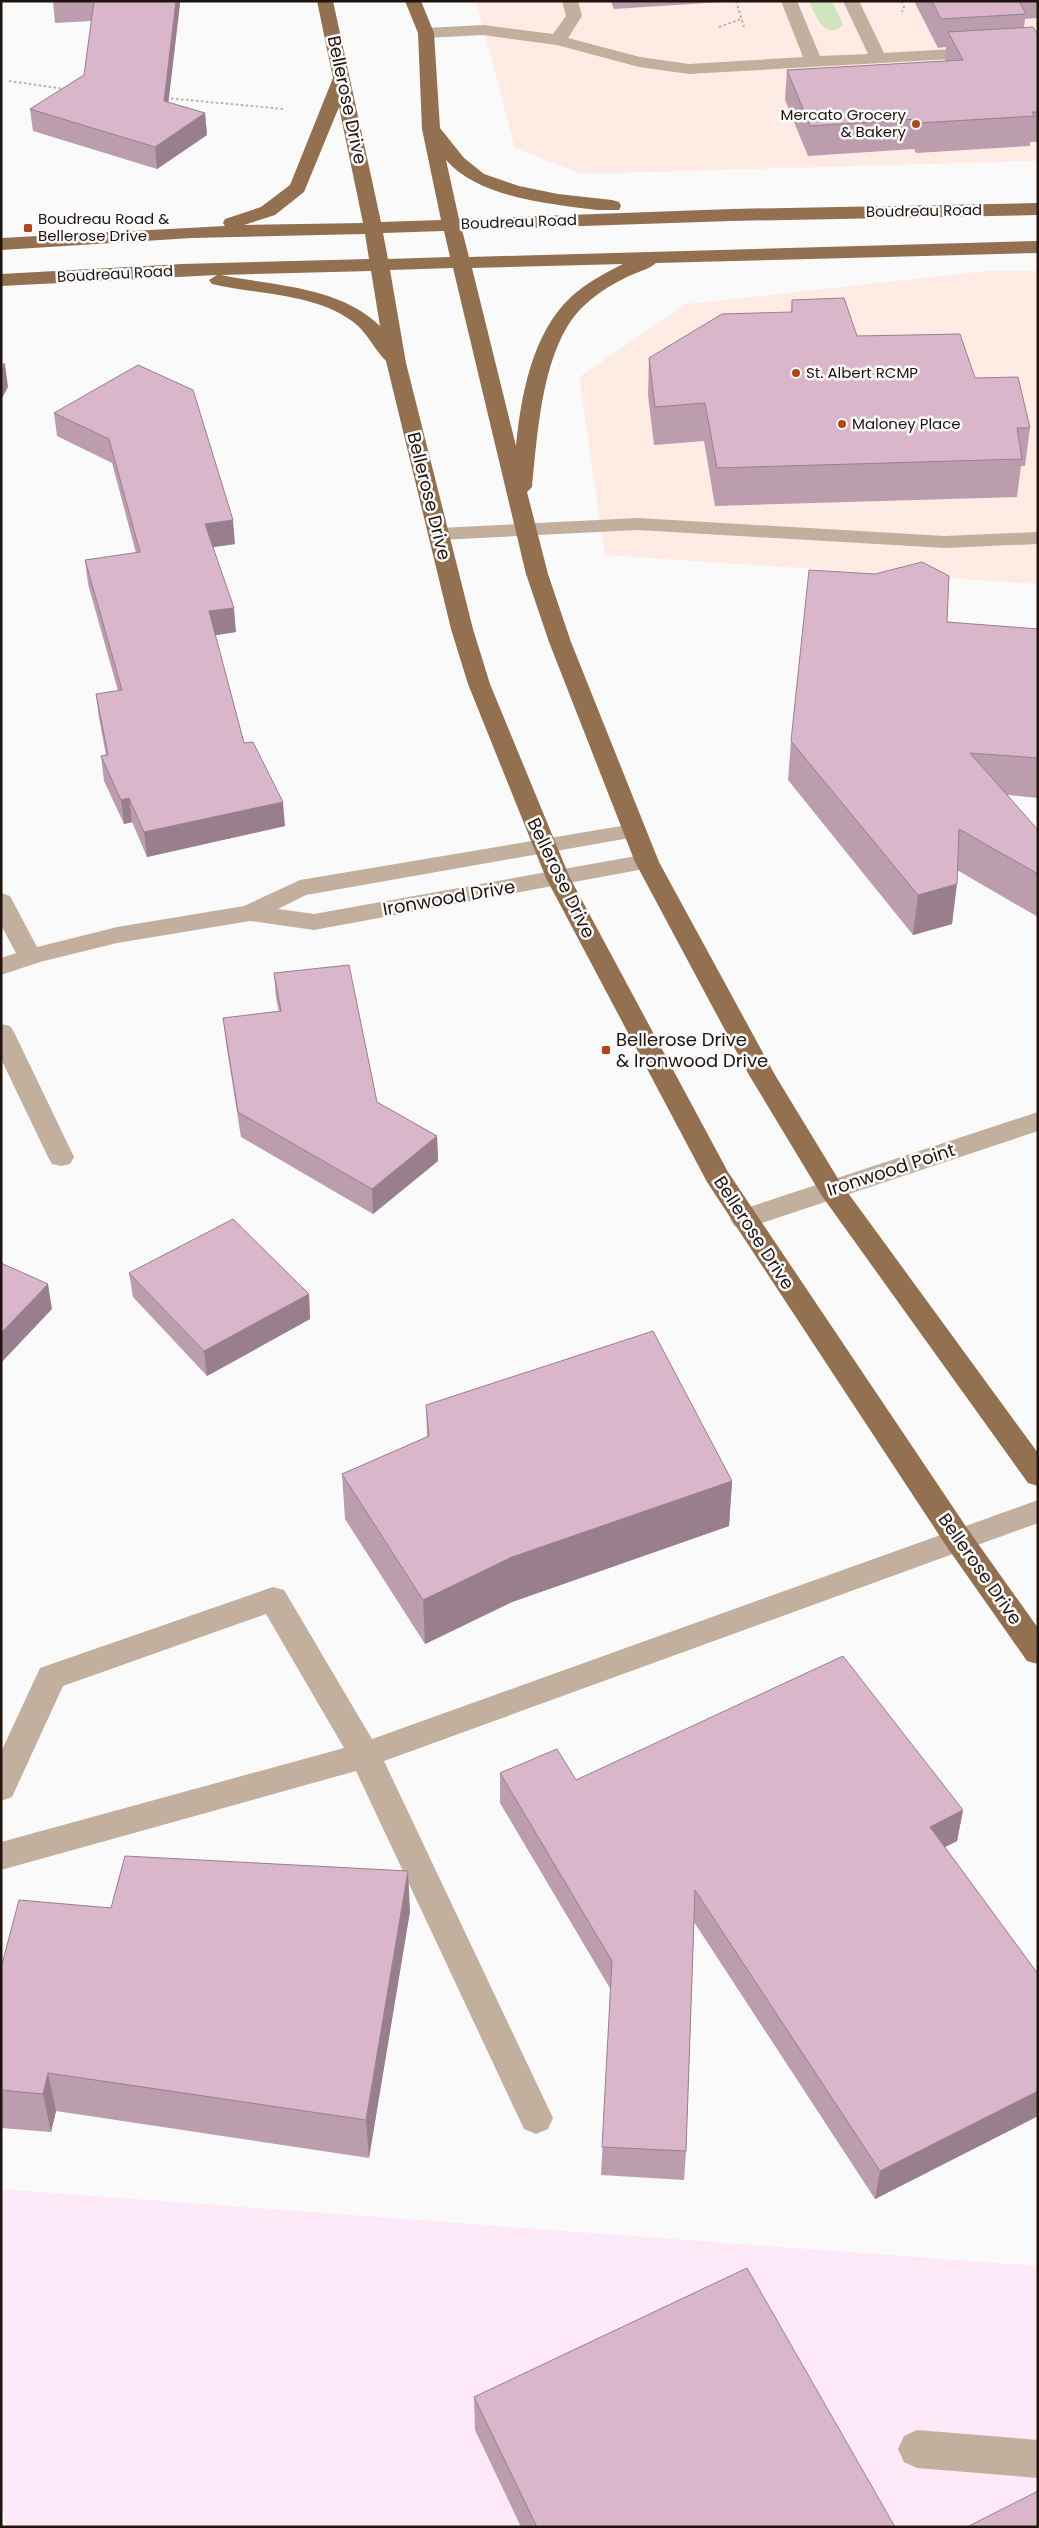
<svg xmlns="http://www.w3.org/2000/svg" width="1039" height="2528" font-family="Poppins,sans-serif">
	<style>
		.built { fill: #feebe4 }
		.industrial { fill: #fee9f8 }
		.green { fill: #d0e5be }
		.lines { fill: none; stroke-linecap: round; stroke-linejoin: round }
		.path { stroke: #b7b3b1; stroke-width: 2; stroke-dasharray: 2.5 2.5; stroke-linecap: butt }
		.minor { fill: #c3af9d; fill-rule: evenodd }
		.major { fill: #927050; fill-rule: evenodd }
		.wall { fill: #bb9dae }
		.shaded-wall { fill: #997f8d }
		.building { fill: #dab6ca; stroke: #997f8d }
		.poi-dot { fill: #ad4816; stroke: #fafafa; stroke-width: 2 }
		.labels { text-anchor: middle; stroke-width: 5; stroke-linejoin: round; paint-order: stroke }
		.far-poi-label { font-size: 15px; fill: #21140f; stroke: #fafafa; text-anchor: start }
		.far-street-label { font-size: 15px; fill: #21140f; stroke: #fafafa }
		.street-label { font-size: 18px; fill: #21140f; stroke: #fafafa }
		.poi-label { font-size: 18px; fill: #21140f; stroke: #fafafa; text-anchor: start }
	</style>
	<rect width="100%" height="100%" fill="#fafafa"/>
	<path class="built" d="M476 1H1038V161L582 174 515 148Z
		M986 271H1038V584L605 555 579 377 686 304Z"/>
	<path class="industrial" d="M1 2189 1038 2266V2527H8L1 2507Z"/>
	<path class="green" d="M809 1H832L843 25C825 43 815 14 809 1Z"/>
	<g class="lines">
		<path class="path" d="M736 1 744 27
			M902 1 904 7 902 12
			M719 27 741 19
			M9 81 65 89
			M166 98 284 109"/>
		<path class="minor" d="M562 1H578L582 16 568 38 640 57 689 64 803 57 781 1H797L820 56 868 54 843 1H859L884 53 1038 44V54L689 74 639 67 557 45 483 35 426 38 420 37 418 33 420 29 426 28 483 25 553 34 566 16Z
			M638 518 945 536 1038 532V544L945 548 638 530 439 540 431 539 428 534 431 529 439 528Z
			M633 824 641 826 645 831 641 836 306 895 278 909 314 914 647 854 655 857 659 862 655 867 314 930 250 921 117 943 40 962 1 975V958L16 953 1 925V893L10 896 37 947 117 927 244 906 300 880Z
			M1 1024 10 1026 14 1032 74 1157 70 1164 61 1166 52 1164 48 1157 1 1059Z
			M1038 1112V1131L744 1229 734 1226 730 1219 734 1212Z
			M1038 1500V1523L384 1761 553 2118 548 2129 536 2134 524 2129 356 1771 1 1870V1842L344 1748 266 1614 63 1686 12 1797 1 1801V1752L40 1668 273 1587 284 1590 372 1739Z
			M917 2430 1038 2440V2478L917 2468 904 2462 898 2449 904 2436Z"/>
		<path class="major" d="M317 1H333L381 222 441 220 422 129 418 33 405 1H421L434 33 440 128 464 158 484 174 519 186 558 194 612 200 619 202 621 206 619 210H597C550 204 479 198 446 160L459 219 731 209 1038 203V215L731 221 462 230 469 257 1038 241V253L656 263C650 269 637 272 629 276 614 283 599 292 587 303 542 341 538 432 532 487L527 492 548 574 571 642 659 862 775 1075 840 1182 1038 1453V1486L1028 1483 822 1196 749 1075 635 862 549 642 526 574 453 268 390 270 406 363 473 629 490 684 570 878 728 1172 969 1531 1038 1628V1664L1027 1661 947 1547 707 1182 546 878 468 684 451 629 386 361C375 350 369 336 357 325 319 293 258 295 212 284L209 280 217 275 1 286V274L182 264 369 259 365 234 192 238 1 250V238L225 226 223 223 225 219 261 207 290 185 333 78ZM339 107 363 223 244 225 275 215 304 192ZM444 231 450 257 388 259 383 233ZM623 264C605 273 586 283 571 297 532 333 521 396 516 446L472 268ZM371 271 380 326C339 286 274 286 221 275Z"/>
	</g>
	<path class="wall" d="M53 1H180L168 102 205 113 207 135 157 169 33 131 30 109 84 75 92 21 55 23Z
		M611 1H722V2L614 9Z
		M914 1H1038V18L1025 19 1024 28 1038 35V142H1030V146L916 153 914 149 808 156 785 100 787 70 945 61 946 47 938 48Z
		M792 300 857 336 1030 428 1025 466H1021L1017 497 715 506 704 441 654 445 648 395 649 358 791 312Z
		M138 365 235 544 213 547 236 632 215 635 244 743 285 826 147 857 132 822 124 824 104 781 101 756 106 755 99 718 96 694 118 691 88 584 85 560 136 553 112 463 57 436 54 413Z
		M947 622 1038 629V798L1007 795 1038 830V917L957 870 952 924 913 935 788 780 791 741Z
		M274 973 377 1102 437 1136 438 1161 373 1214 241 1137 226 1043 223 1018 279 1012 276 998Z
		M129 1273 309 1294 310 1319 207 1376 133 1297Z
		M426 1405 732 1481 729 1526 512 1602 425 1644 345 1519 342 1474 427 1437Z
		M500 1773 576 1780 963 1810 957 1841 945 1847 1038 1974V2116L875 2199 694 1922 686 2151 684 2180 601 2175 611 1990 500 1803Z
		M111 1908 410 1911 369 2158 56 2111 51 2132 1 2128V1968Z
		M474 2397 895 2527H521L475 2430Z"/>
	<path class="shaded-wall" d="M176 1H180V4L166 123 164 101Z
		M205 113 207 135 157 169 155 147Z
		M5 364 8 387 1 400V371Z
		M233 520 235 544 207 548 205 524Z
		M234 608 236 632 211 636 209 611Z
		M129 798 132 822 124 824 121 800Z
		M283 802 285 826 147 857 144 832Z
		M957 884 952 924 913 935 918 895Z
		M437 1136 438 1161 373 1214 372 1189Z
		M48 1284 52 1309 1 1363V1333Z
		M309 1294 310 1319 207 1376 204 1351Z
		M732 1481 729 1526 512 1602 425 1644 423 1600 512 1557Z
		M963 1810 957 1841 925 1857 930 1827Z
		M408 1871 410 1911 369 2158 366 2120Z
		M48 2073 56 2111 51 2132 43 2094Z
		M1038 2091V2116L875 2199 880 2171Z"/>
	<path class="building" d="M94 1H176L164 101 205 113 155 147 30 109 84 75Z
		M932 1H1019L1026 14 941 19Z
		M1033 27 1038 35V112H1032L1034 116 919 123 917 119 810 126 787 70 963 60 948 32Z
		M844 298 857 336 960 334 975 378 1018 377 1030 428H1017L1022 459 717 468 705 403 655 407 649 358 722 314 792 312V300Z
		M1 364H5L1 371Z
		M138 365 193 390 233 520 205 524 234 608 209 611 244 743 253 742 283 802 144 832 129 798 121 800 101 756 108 755 96 694 122 690 85 560 140 552 109 439 54 413Z
		M922 562 949 576 947 622 1038 629V758L970 753 1038 830V874L959 829 957 884 918 895 791 741 809 570 875 574Z
		M349 965 377 1102 437 1136 372 1189 238 1112 223 1018 281 1011 274 973Z
		M233 1219 309 1294 204 1351 129 1273Z
		M1 1263 48 1284 1 1333Z
		M653 1331 732 1481 512 1557 423 1600 342 1474 429 1436 426 1405Z
		M843 1656 963 1810 930 1827 1038 1974V2091L880 2171 695 1890 686 2151 602 2147 612 1961 500 1773 557 1749 576 1780Z
		M125 1856 408 1871 366 2120 48 2073 43 2094 1 2090V1968L19 1900 111 1908Z
		M747 2268 895 2527H537L474 2397Z
		M1038 2491V2527H967Z"/>
	<g class="poi-dot">
		<circle cx="916" cy="124" r="5"/>
		<rect x="23" y="223" width="10" height="10" rx="2.5"/>
		<circle cx="796" cy="373" r="5"/>
		<circle cx="842" cy="424" r="5"/>
		<rect x="601" y="1045" width="10" height="10" rx="2.5"/>
	</g>
	<g class="labels">
		<g class="far-poi-label">
			<text x="906" y="120" text-anchor="end">Mercato Grocery<tspan x="906" dy="17">&amp; Bakery</tspan></text>
			<text x="38" y="224">Boudreau Road &amp;<tspan x="38" dy="17">Bellerose Drive</tspan></text>
			<text x="806" y="378">St. Albert RCMP</text>
			<text x="852" y="429">Maloney Place</text>
		</g>
		<g class="far-street-label">
			<text transform="translate(924 211) rotate(-1)" y="5">Boudreau Road</text>
			<text transform="translate(519 222) rotate(-2)" y="5">Boudreau Road</text>
			<text transform="translate(115 274) rotate(-3)" y="5">Boudreau Road</text>
		</g>
		<g class="street-label">
			<text transform="translate(347 100) rotate(78)" y="6">Bellerose Drive</text>
			<text transform="translate(429 496) rotate(76)" y="6">Bellerose Drive</text>
			<text transform="translate(561 878) rotate(64)" y="6">Bellerose Drive</text>
			<text transform="translate(449 898) rotate(-10)" y="6">Ironwood Drive</text>
			<text transform="translate(891 1170) rotate(-18)" y="6">Ironwood Point</text>
			<text transform="translate(754 1233) rotate(57)" y="6">Bellerose Drive</text>
			<text transform="translate(980 1569) rotate(55)" y="6">Bellerose Drive</text>
		</g>
		<g class="poi-label">
			<text x="616" y="1046">Bellerose Drive<tspan x="616" dy="21">&amp; Ironwood Drive</tspan></text>
		</g>
	</g>
	<rect width="1039" height="2528" fill="none" stroke="#21140f" stroke-width="5"/>
</svg>
